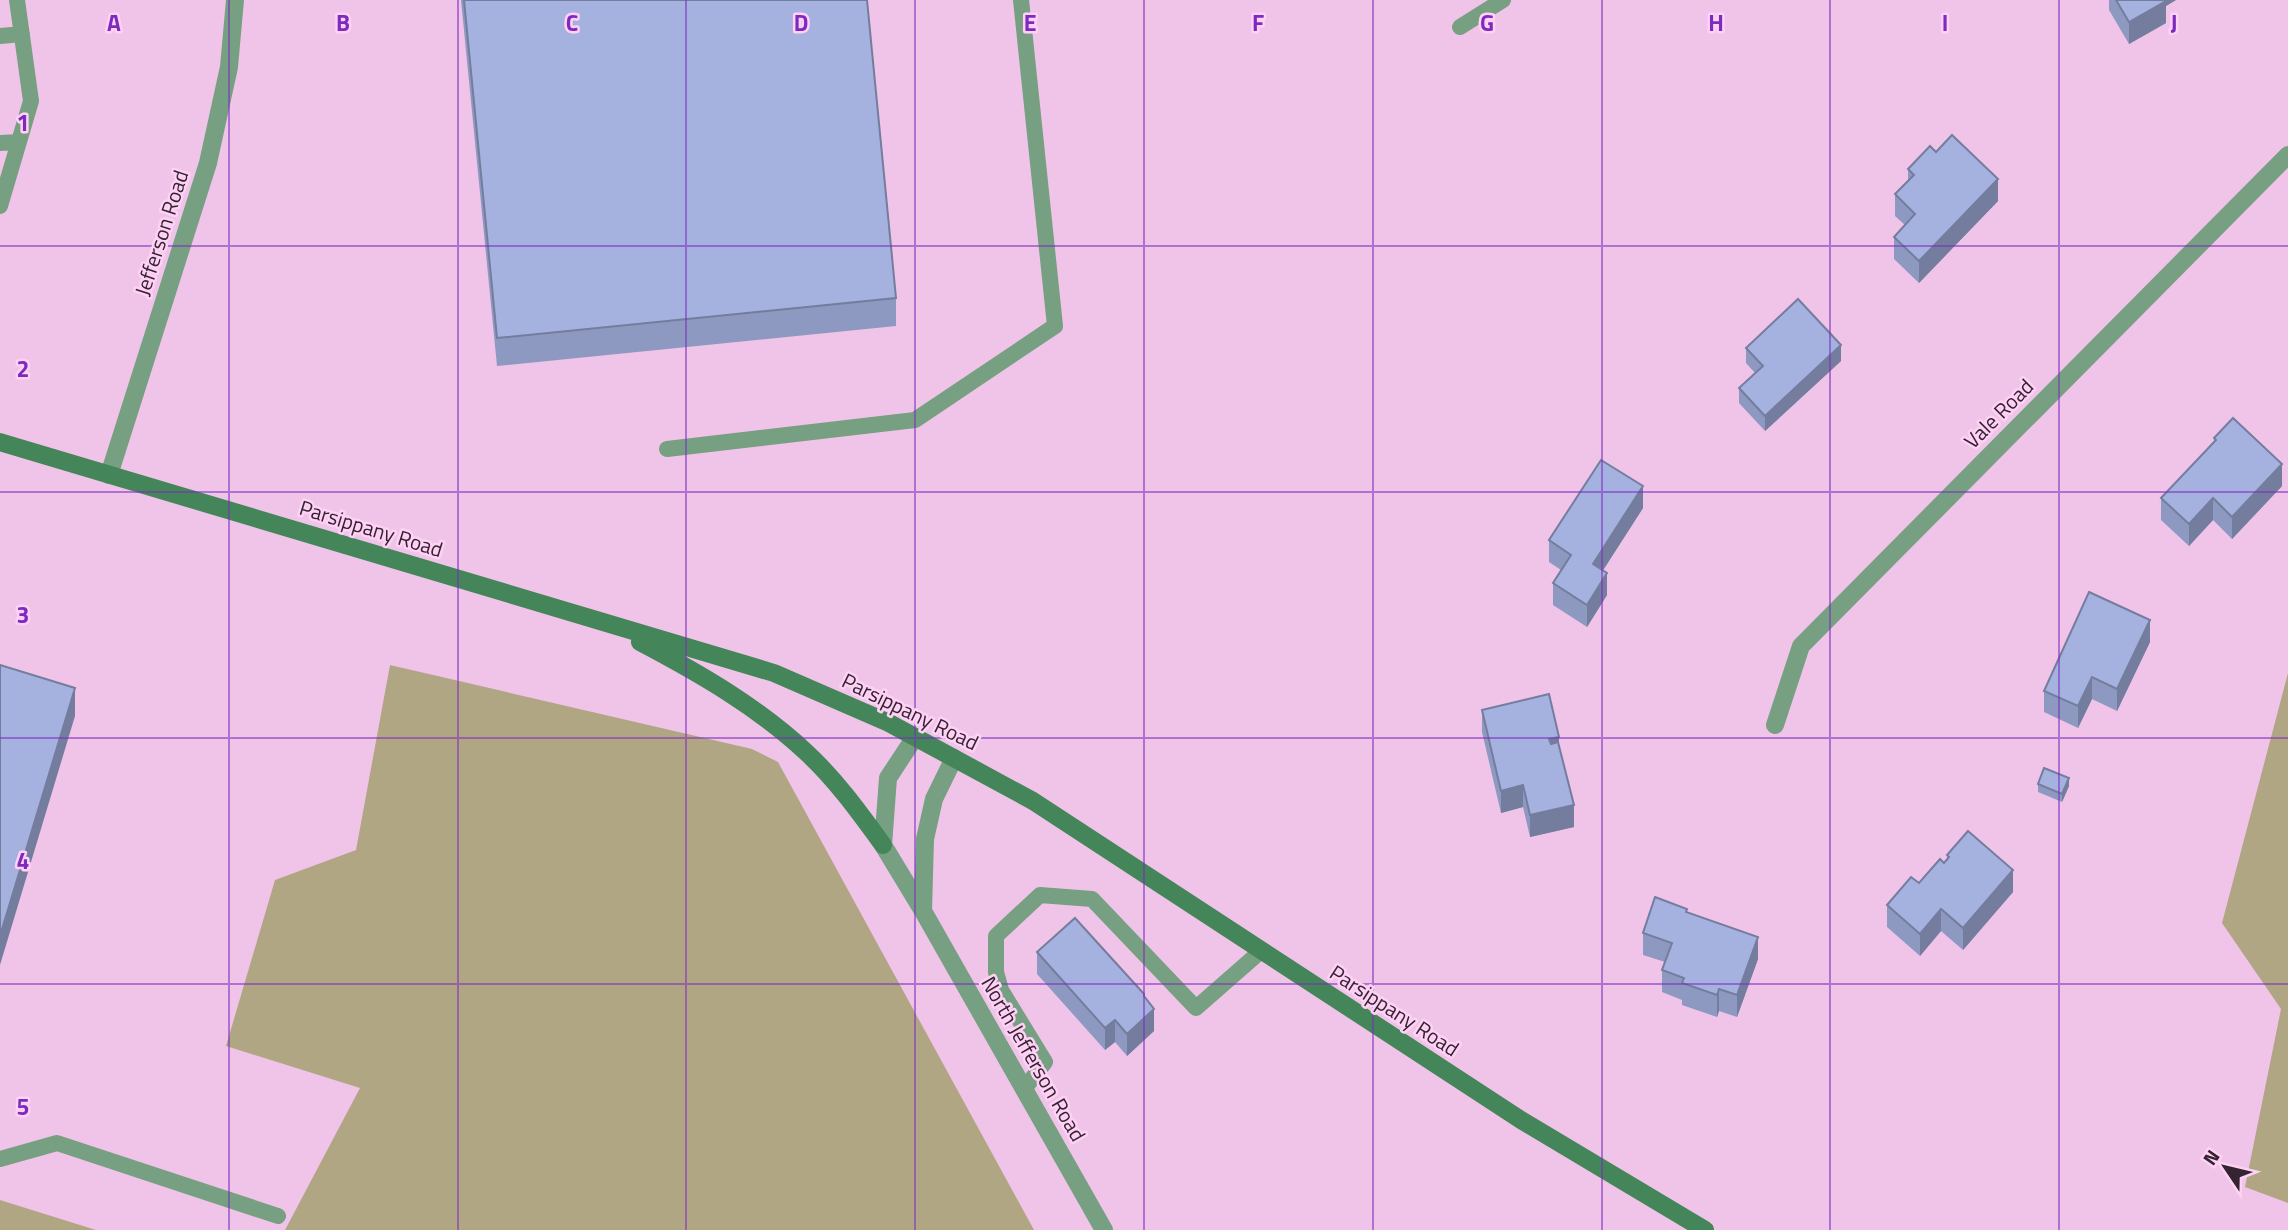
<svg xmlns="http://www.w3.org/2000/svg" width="2288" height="1230" font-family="'Titillium Web',sans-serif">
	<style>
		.green { fill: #b1a683 }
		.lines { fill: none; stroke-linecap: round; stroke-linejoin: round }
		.service { stroke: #76a081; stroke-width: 16 }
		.minor { stroke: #76a081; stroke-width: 18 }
		.tertiary { stroke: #76a081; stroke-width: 18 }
		.secondary { stroke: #448659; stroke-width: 18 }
		.wall { fill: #8e99c1 }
		.shaded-wall { fill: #747d9d }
		.building { fill: #a5b2e0; stroke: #747d9d; stroke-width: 2 }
		.grid { fill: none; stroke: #7b2cbf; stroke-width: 2; stroke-opacity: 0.55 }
		.labels { text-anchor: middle; stroke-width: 5; stroke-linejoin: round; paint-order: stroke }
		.street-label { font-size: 21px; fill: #342432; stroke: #fed1f5 }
		.grid-label { font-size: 23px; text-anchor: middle; font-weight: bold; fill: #7b2cbf; stroke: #fed1f5; stroke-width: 5; stroke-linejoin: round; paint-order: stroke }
	</style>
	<rect width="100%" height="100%" fill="#f0c4e8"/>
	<path class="green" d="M390 665 752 749 778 762 1034 1230H285L360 1088 226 1046 275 880 356 850Z
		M2288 673V1203L2245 1187 2281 1009 2222 923Z
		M0 1200 96 1230H0Z"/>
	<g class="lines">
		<path class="service" d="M1460 27 1503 0
			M0 36 22 34
			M0 143 19 142
			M0 206 31 101 17 0
			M667 449 915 420 1055 326 1021 0
			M1024 1089 1045 1062 1001 990 996 972V936L1040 895 1092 899 1196 1008 1261 951
			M0 1159 57 1143 278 1216"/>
		<path class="minor" d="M1775 725 1801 646 2288 155"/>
		<path class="tertiary" d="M109 475 208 163 229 67 235 0
			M915 737 888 778 883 845 923 911 1104 1230
			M923 911 925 839 934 799 954 758"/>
		<path class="secondary" d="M0 442 774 673 889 723 1033 801 1521 1120 1705 1230
			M640 642C699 673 758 707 807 753 836 780 859 812 883 845"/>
	</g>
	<path class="wall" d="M461 0H867L896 298V326L497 366Z
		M2109 0H2176L2166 6V23L2129 44 2109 10Z
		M1936 152 1998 201 1919 283 1894 259V237L1905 225 1895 216V194L1908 180V169Z
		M1746 348 1841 361 1765 431 1739 403V388L1755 373 1746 363Z
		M2214 438 2282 486 2232 539 2213 520 2189 546 2161 520V498L2214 442Z
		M1643 508 1603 570 1607 595 1587 627 1553 605V583L1561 570 1549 562V540Z
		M2150 642 2117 711 2092 699 2078 728 2044 712V691Z
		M1482 710 1559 746 1574 827 1530 837 1523 807 1501 813 1482 732Z
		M2038 784 2069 786 2062 802 2038 792Z
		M1947 855 2013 892 1963 950 1941 931 1920 956 1887 927V905L1919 883 1944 863 1947 859Z
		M1687 913 1758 959 1737 1017 1719 1011 1717 1017 1682 1005V1000L1662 992V970L1665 962 1643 955V933Z
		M1037 952 1144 997 1154 1031 1127 1056 1115 1042 1105 1050 1037 974Z"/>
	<path class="shaded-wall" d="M2158 0H2176L2166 6V23L2129 44V22Z
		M1998 179V201L1919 283V261Z
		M1841 345V361L1765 431V416Z
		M2282 464V486L2232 539V517Z
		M1643 486V508L1593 586V564Z
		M2213 498V520L2189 546V524Z
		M1607 573V595L1587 627V605Z
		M2150 620V642L2117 711V689Z
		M2092 677V699L2078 728V706Z
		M75 688V716L0 965V936Z
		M1559 737V758L1549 761V739Z
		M2069 778V786L2062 802V794Z
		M1523 785V807L1501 813V791Z
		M1574 805V827L1530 837V815Z
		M2013 870V892L1963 950V928Z
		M1941 909V931L1920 956V934Z
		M1758 937V959L1737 1017V995Z
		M1719 989V1011L1717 1017V995Z
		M1154 1009V1031L1127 1056V1034Z
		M1115 1020V1042L1105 1050V1028Z"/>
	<path class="building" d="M464 0H867L896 298 497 338Z
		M2116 0H2165L2166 1 2129 22Z
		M1952 135 1998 179 1919 261 1894 237 1915 214 1895 194 1914 175 1908 169 1930 146 1936 152Z
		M1798 299 1841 345 1765 416 1739 388 1763 366 1746 348Z
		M2233 418 2282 464 2232 517 2213 498 2189 524 2161 498 2216 440 2214 438Z
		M1601 460 1643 486 1593 564 1607 573 1587 605 1553 583 1571 555 1549 540Z
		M2089 592 2150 620 2117 689 2092 677 2078 706 2044 691Z
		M0 665 75 688 0 936Z
		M1549 694 1559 737 1549 739 1551 744 1558 742 1574 805 1530 815 1523 785 1501 791 1482 710Z
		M2044 768 2069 778 2062 794 2038 784Z
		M1968 831 2013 870 1963 928 1941 909 1920 934 1887 905 1911 877 1919 883 1940 859 1944 863 1949 857 1947 855Z
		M1655 897 1687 909 1686 912 1758 937 1737 995 1719 989 1717 995 1682 983 1684 978 1662 970 1672 943 1643 933Z
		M1075 918 1144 994V996L1154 1009 1127 1034 1115 1020 1105 1028 1037 952Z"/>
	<path class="grid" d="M229 0V1230M458 0V1230M686 0V1230M915 0V1230M1144 0V1230M1373 0V1230M1602 0V1230M1830 0V1230M2059 0V1230M0 246H2288M0 492H2288M0 738H2288M0 984H2288"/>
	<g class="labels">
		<g class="street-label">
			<text transform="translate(162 233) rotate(-72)" y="7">Jefferson Road</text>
			<text transform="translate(1999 414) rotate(-45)" y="7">Vale Road</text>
			<text transform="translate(371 529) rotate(17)" y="7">Parsippany Road</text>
			<text transform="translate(910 712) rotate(26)" y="7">Parsippany Road</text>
			<text transform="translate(1394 1011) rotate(33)" y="7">Parsippany Road</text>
			<text transform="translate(1033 1059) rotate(60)" y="7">North Jefferson Road</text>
		</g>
	</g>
	<g class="grid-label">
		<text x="114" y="31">A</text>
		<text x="343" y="31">B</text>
		<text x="572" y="31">C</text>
		<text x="801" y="31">D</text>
		<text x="1030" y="31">E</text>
		<text x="1258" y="31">F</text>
		<text x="1487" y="31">G</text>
		<text x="1716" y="31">H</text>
		<text x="1945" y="31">I</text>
		<text x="2174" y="31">J</text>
		<text x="23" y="131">1</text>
		<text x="23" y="377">2</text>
		<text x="23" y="623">3</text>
		<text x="23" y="869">4</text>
		<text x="23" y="1115">5</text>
	</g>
	<g transform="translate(2225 1167) rotate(305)" stroke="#fed1f5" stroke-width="5" paint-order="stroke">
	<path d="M0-5L12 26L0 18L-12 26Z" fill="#342432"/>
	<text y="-10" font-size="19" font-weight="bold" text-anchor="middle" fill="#342432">N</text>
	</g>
</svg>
